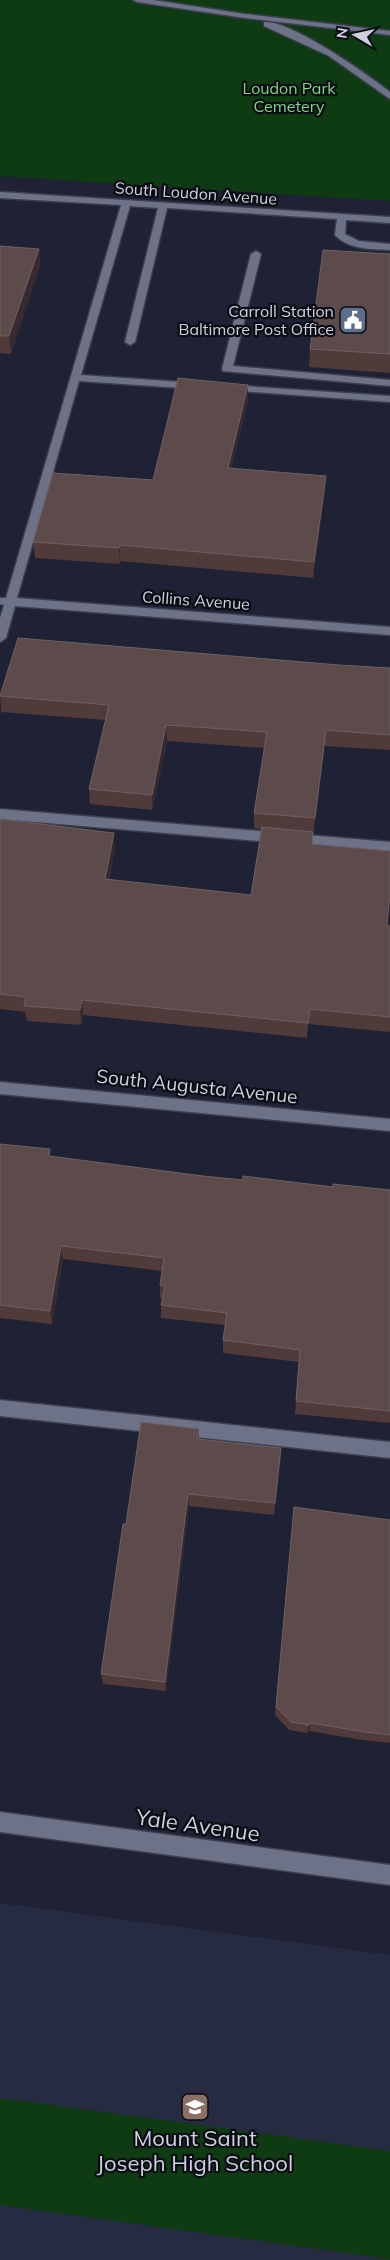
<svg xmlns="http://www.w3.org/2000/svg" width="390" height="2260" font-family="Mulish,sans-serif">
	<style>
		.built { fill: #262b42 }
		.green { fill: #0e3b11 }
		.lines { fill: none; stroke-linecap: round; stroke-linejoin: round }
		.minor-casing { stroke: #3b3e4d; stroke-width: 3 }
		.minor { fill: #6d7288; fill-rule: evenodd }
		.wall { fill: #503a3a }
		.shaded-wall { fill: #362a30 }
		.building { fill: #5d4b4c; stroke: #6f6062 }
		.labels { text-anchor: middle; stroke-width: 4.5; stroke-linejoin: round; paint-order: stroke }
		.far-park-label { font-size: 16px; fill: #81d582; stroke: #0a0c14 }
		.far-street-label { font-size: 16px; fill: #ced1dd; stroke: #0a0c14 }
		.far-poi-label { font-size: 16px; fill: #ced1dd; stroke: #0a0c14; text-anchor: end }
		.street-label { font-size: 19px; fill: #ced1dd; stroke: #0a0c14 }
		.near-street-label { font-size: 22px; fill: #ced1dd; stroke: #0a0c14 }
		.near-poi-label { font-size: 22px; fill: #ced1dd; stroke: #0a0c14 }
	</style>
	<rect width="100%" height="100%" fill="#1e2234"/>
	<path class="built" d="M0 1903 390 1955V2260H0Z"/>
	<path class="green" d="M0 0H390V201L0 176Z
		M0 2098 390 2151V2259L0 2205Z"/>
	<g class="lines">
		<g class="minor-casing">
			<path id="minor" d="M133 0H153L245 14 390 31V35L245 18 137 2Z
				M264 22C289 19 369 75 390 92V99L329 56 264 26Z
				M0 192 390 217V223L346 220 345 234 359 241 390 244V250C372 249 349 250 335 235L337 219 167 208 135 342 130 345 125 342 158 208 130 206 81 375 196 383 201 386 196 389 79 381 17 598 390 627V635L15 606 6 638 0 642V618L4 605 0 604V598H6L121 205 0 198Z
				M256 251 261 254 233 366 390 380V386L223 371 222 369 251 254Z
				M229 385 390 396V402L225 390V386Z
				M0 809 390 842V852L0 819Z
				M0 1082 390 1119V1131L0 1094Z
				M0 1400 390 1442V1458L0 1416Z
				M0 1812 390 1865V1885L0 1832Z"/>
		</g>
		<use href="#minor" class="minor"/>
	</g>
	<path class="wall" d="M0 246 39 249 40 266 11 354 0 353Z
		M390 254V373L309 367 310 349Z
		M248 400 231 468 325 492 313 578 120 561V564L35 558 33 542 153 480Z
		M339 665 390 668V750L324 746 312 844 387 925 390 926V1032L308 1024 307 1038 83 1015 81 1025 27 1021 25 1012 0 1009V819L115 848 109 880 251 895 261 829 254 828V813L264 748 167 741 152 810 90 804 89 789 106 720 1 712 0 694Z
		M0 1144 51 1156 203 1176 243 1180 390 1190V1423L295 1414 299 1362 223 1353V1340L225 1325 161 1318V1305L162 1298H160V1285L162 1271 63 1259 52 1324 0 1318Z
		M199 1429V1439L281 1448 274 1515 189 1506 166 1691 103 1684 101 1674 126 1524Z
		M294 1507 390 1520V1743L362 1740 309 1731 307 1733 289 1730 275 1715Z"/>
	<path class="shaded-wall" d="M39 249 40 266 11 354 9 336Z
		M248 385V400L227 484 228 468Z
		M326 476 325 492 313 578 314 562Z
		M120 545V564L119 548Z
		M166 725 167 741 152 810V795Z
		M326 730 324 746 314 834 315 818Z
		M114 833 115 848 106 895 105 879Z
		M82 1000 83 1015 81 1025 80 1010Z
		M61 1246 63 1259 52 1324 50 1311Z
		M188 1494 189 1506 166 1691 165 1682Z
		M311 1723 309 1731 307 1733 309 1725Z"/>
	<path class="building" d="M0 246 39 249 9 336H0Z
		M323 250 390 254V354L310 349Z
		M178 378 248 385 228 468 326 476 314 562 120 545 119 548 33 542 53 473 153 480Z
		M18 638 339 665 390 668V735L326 730 315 818 254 813 267 732 166 725 152 795 89 789 109 705 0 696Z
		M0 819 114 833 105 879 251 895 262 827 313 832 312 844 390 851V894L387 925 390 926V1017L310 1009 308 1023 82 1000 80 1010 24 1006 26 997 0 994Z
		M0 1144 50 1149 49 1156 203 1176 243 1180V1176L333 1187V1184L390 1190V1411L296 1401 300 1350 223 1340 227 1313 161 1305 165 1286 160 1285 164 1258 61 1246 50 1311 0 1305Z
		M141 1422 199 1429 197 1439 281 1448 275 1503 188 1494 165 1682 101 1674 123 1524H126Z
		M294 1507 390 1520V1735L365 1732 311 1723 309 1725 291 1722 276 1707Z"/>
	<defs>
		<g id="civic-square" transform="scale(1.4375)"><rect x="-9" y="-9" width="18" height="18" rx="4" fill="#5c6f8a" stroke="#0a0c14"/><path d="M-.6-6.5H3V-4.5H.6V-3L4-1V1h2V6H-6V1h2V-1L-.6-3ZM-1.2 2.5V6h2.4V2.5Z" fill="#fff"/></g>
		<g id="school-square" transform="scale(1.4375)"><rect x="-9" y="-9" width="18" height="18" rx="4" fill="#8d6e63" stroke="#0a0c14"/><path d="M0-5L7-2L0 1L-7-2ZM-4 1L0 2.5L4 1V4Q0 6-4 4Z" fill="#fff"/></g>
	</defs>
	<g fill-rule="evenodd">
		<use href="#civic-square" x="353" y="320"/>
		<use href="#school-square" x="195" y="2107"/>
	</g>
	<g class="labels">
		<g class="far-park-label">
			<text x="289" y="94">Loudon Park<tspan x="289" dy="18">Cemetery</tspan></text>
		</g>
		<g class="far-street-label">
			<text transform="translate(196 193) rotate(4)" y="6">South Loudon Avenue</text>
			<text transform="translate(196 600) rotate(4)" y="6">Collins Avenue</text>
		</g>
		<g class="far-poi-label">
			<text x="334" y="317">Carroll Station<tspan x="334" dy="18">Baltimore Post Office</tspan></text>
		</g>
		<g class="street-label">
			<text transform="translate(197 1086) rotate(6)" y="7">South Augusta Avenue</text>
		</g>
		<g class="near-street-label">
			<text transform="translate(198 1825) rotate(8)" y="8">Yale Avenue</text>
		</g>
		<g class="near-poi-label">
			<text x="195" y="2146">Mount Saint<tspan x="195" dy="25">Joseph High School</tspan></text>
		</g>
	</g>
	<g transform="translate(355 35) rotate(279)" stroke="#0a0c14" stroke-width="4" paint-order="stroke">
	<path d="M0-4L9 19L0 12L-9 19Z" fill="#ced1dd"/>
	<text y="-8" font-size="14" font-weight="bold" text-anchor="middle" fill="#ced1dd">N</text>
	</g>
</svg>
